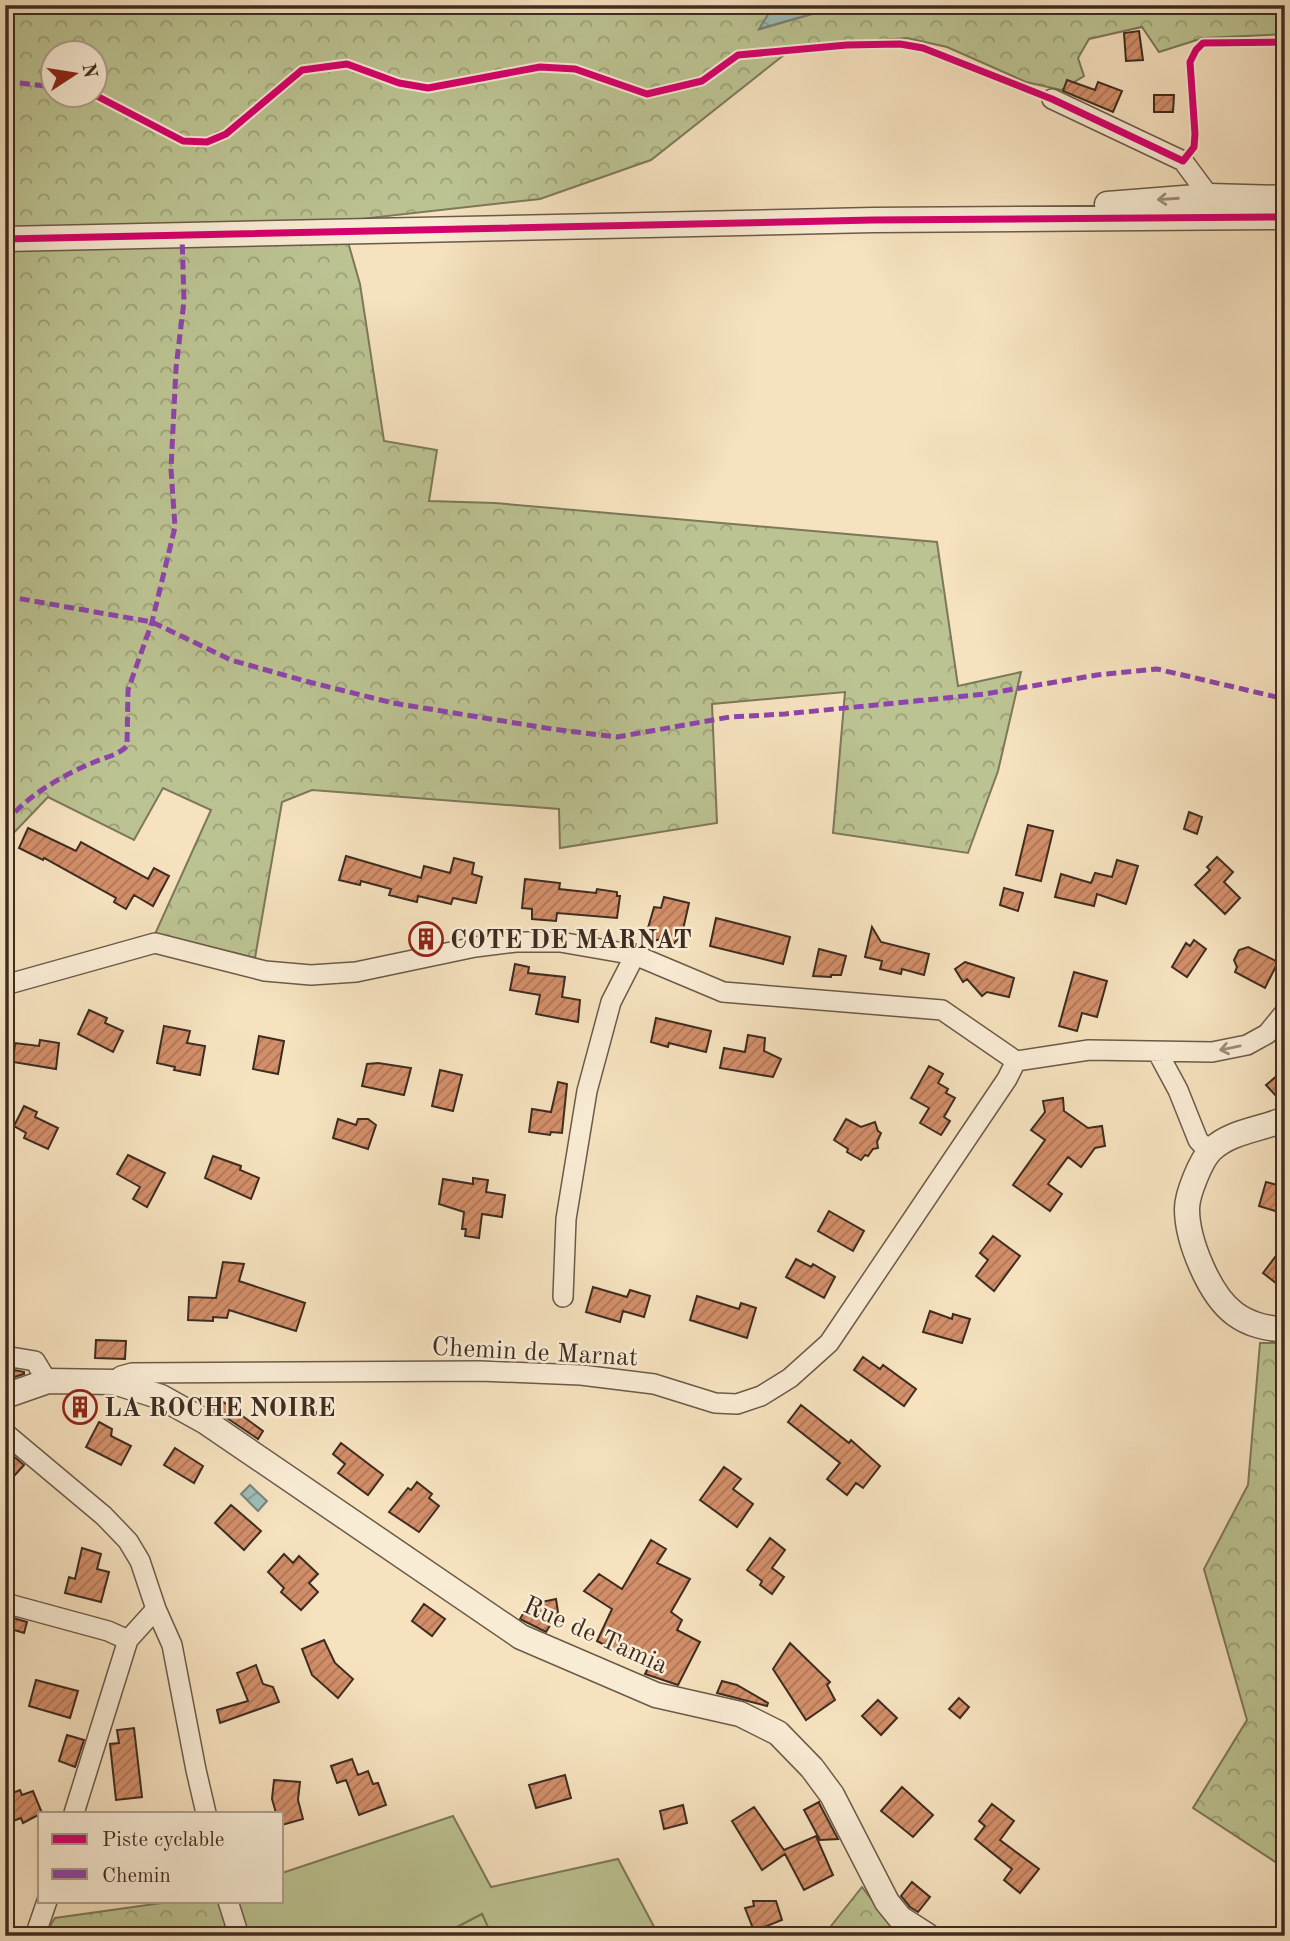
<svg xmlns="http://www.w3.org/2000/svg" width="1290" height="1941" font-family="'Old Standard TT',serif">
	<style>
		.grass { fill: #bcc392; stroke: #7d785a; stroke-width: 2 }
		.forest { fill: url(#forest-crowns); stroke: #7d785a; stroke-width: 2; fill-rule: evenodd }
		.water { fill: url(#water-waves); stroke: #78837c; stroke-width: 2 }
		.building { fill: url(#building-hatch); stroke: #3e2c21; stroke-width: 2 }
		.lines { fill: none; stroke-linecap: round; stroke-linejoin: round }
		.minor-casing { stroke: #6c5a48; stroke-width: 22 }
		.tertiary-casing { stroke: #6c5a48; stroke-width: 27 }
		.minor { stroke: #f9ecd5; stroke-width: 19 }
		.tertiary { stroke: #f9ecd5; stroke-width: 24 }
		.quiet { stroke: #8e44ad; stroke-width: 5; stroke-dasharray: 10 5; stroke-linecap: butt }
		.cycleway-casing { stroke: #f9ecd5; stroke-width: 11 }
		.cycleway { stroke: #d6006c; stroke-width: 7 }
		.oneway { stroke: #9c8c7b }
		.labels { text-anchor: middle; stroke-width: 5; stroke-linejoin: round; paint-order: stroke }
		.poi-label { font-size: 26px; font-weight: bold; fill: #3e2c21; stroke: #f9ecd5; text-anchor: start }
		.street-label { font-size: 26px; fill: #3e2c21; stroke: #f9ecd5 }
	</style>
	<defs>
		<pattern id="forest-crowns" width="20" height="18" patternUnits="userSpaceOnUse" patternTransform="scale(1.75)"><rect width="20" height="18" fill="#bcc392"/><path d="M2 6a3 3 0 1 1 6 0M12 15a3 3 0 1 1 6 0" fill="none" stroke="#9a9f77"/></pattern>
		<pattern id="water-waves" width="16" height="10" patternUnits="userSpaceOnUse" patternTransform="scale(1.75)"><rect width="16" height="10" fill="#9ebdb8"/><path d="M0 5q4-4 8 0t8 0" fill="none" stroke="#829a95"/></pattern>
		<pattern id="building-hatch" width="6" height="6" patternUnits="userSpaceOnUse" patternTransform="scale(1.75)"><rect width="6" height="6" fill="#d38f6a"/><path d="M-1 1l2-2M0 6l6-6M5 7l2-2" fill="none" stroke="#ad7557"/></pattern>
	</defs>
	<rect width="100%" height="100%" fill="#f6e2bf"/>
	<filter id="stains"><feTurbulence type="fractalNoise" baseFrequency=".00286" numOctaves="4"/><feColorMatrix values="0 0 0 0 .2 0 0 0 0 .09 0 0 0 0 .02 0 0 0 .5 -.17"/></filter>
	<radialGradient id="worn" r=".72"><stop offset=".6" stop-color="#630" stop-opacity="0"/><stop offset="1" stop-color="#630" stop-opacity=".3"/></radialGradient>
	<path class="grass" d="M453 1816 491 1887 618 1859 659 1936H492L482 1914 440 1936H249L238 1901H282V1873Z"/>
	<path class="forest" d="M5 5H784L769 13 760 29 843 5H973L1032 8 1107 5H1285V34L1203 38 1159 52 1142 27 1089 39 1078 58 1084 76 1061 90 1026 82 947 47 907 38 794 47 651 160 540 199 342 221 360 284 384 441 437 450 429 501 495 503 937 542 958 686 1021 672 998 771 968 853 833 833 845 692 712 704 717 823 560 848 559 809 312 790 282 802 255 958 155 934 211 810 163 788 134 840 48 797 5 842ZM52 52H94V94H52Z
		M1260 1343H1285V1856L1280 1865 1193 1808 1247 1720 1204 1569 1248 1485Z
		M862 1887 885 1917 907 1936H837L831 1926Z
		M176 1901H218L229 1936H44L55 1918Z
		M482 1914 492 1936H440Z"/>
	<path class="water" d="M784 5H843L759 29 769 13Z
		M973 5H1107L1032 8Z
		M250 1485 267 1501 258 1511 241 1494Z"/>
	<path class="building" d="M1139 31 1143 60 1126 61 1124 33Z
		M1067 80 1095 90 1098 82 1122 91 1113 112 1063 91Z
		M1154 95H1174L1173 112H1154Z
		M1189 812 1202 817 1197 834 1184 829Z
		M1028 825 1053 831 1041 881 1016 875Z
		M28 828 76 851 81 842 148 879 154 868 169 876 153 906 134 895 126 909 114 902 116 898 44 858 43 860 19 848Z
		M346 856 421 878 424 866 450 873 454 858 474 863 472 874 482 877 476 903 453 898 451 904 418 896 417 902 389 895 391 889 361 881 360 885 339 880Z
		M1217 857 1233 872 1224 882 1240 898 1225 914 1195 885 1210 870 1207 867Z
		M1117 860 1138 866 1126 904 1097 894 1094 906 1055 897 1061 874 1091 883 1095 873 1112 877Z
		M525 879 560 883 559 889 596 893 597 889 617 892V896H620L617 918 557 913 556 921 532 919V909L522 908Z
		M1004 888 1023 893 1018 911 1000 905Z
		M664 897 689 903 682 934 672 946 662 939 652 941 648 928 654 907 661 908Z
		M716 918 790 937 783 964 710 946Z
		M872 927 881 942 929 954 924 975 902 969 901 974 880 969 882 961 865 957Z
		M1194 940 1206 949 1187 977 1172 967 1186 943 1190 946Z
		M1248 947 1278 962 1265 988 1235 972 1237 967 1234 960 1239 950Z
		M819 949 846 956 841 975H831V977L813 976Z
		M965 962 1014 978 1009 997 987 992 982 996 967 979 963 982 955 969Z
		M515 964 529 967 528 973 565 977 562 997 580 1000 578 1022 536 1014 540 995 510 990Z
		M1074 972 1107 981 1097 1017 1082 1013 1077 1031 1059 1026Z
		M89 1010 107 1018 105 1023 123 1031 113 1052 78 1034Z
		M656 1018 711 1031 706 1052 669 1043 668 1047 651 1042Z
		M164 1026 190 1031 187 1043 205 1046 200 1075 174 1070 175 1067 157 1063Z
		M748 1035 765 1038 764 1051 781 1059 773 1077 720 1068 724 1048 745 1052Z
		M259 1036 284 1041 278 1074 253 1069Z
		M40 1040 59 1043 56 1069 13 1062 15 1043 39 1046Z
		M378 1063 411 1068 404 1095 362 1086 367 1064Z
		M929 1066 943 1074 938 1083 948 1089 946 1093 955 1098 944 1117 950 1121 941 1135 920 1123 929 1108 911 1098Z
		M1285 1069V1090L1277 1097 1266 1085Z
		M440 1070 462 1075 453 1111 432 1106Z
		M558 1082 567 1084 562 1133 551 1132 550 1135 529 1132 532 1109 551 1112Z
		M1063 1098 1064 1111 1088 1128 1102 1126 1105 1146 1095 1148 1081 1167 1068 1157 1048 1184 1062 1194 1050 1211 1013 1185 1045 1140 1031 1130 1045 1112 1043 1101Z
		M24 1106 37 1112 35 1117 58 1128 48 1149 24 1138 26 1133 14 1126Z
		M338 1119 356 1125 358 1119H368L376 1125 368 1149 333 1138Z
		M846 1119 861 1127 875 1122 878 1131 881 1133 877 1142 878 1148 873 1149 868 1156 865 1155 861 1160 847 1152 848 1149 834 1140Z
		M128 1155 165 1173 147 1207 133 1199 140 1187 117 1174Z
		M213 1156 241 1166 240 1170 259 1178 251 1199 205 1178Z
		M473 1178 488 1180 486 1192 505 1195 502 1217 482 1214 479 1238 465 1236 466 1229H462L464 1212 439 1204 443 1179 473 1184Z
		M1266 1182 1285 1187V1214L1259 1206Z
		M829 1211 864 1231 853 1251 818 1231Z
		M993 1236 1020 1256 994 1291 976 1276 988 1260 980 1253Z
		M1285 1244V1290L1263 1273Z
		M796 1259 811 1267 813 1264 835 1277 824 1298 786 1277Z
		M223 1262 244 1264 239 1281 305 1303 296 1331 229 1310 227 1318 213 1317V1321L188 1320 189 1297 216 1298Z
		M593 1287 627 1297 630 1290 650 1296 644 1317 623 1311 620 1322 586 1312Z
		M697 1296 739 1309 741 1303 756 1308 747 1338 690 1320Z
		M930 1311 952 1319 953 1314 970 1319 962 1343 923 1332Z
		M96 1340 126 1341 125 1359 95 1358Z
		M863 1357 880 1369 883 1365 916 1389 904 1406 854 1370Z
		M5 1368 24 1372V1374L5 1380Z
		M218 1398 263 1431 258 1439 212 1408Z
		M801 1405 849 1443 851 1440 880 1466 863 1488 856 1483 847 1495 827 1479 840 1463 788 1422Z
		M99 1422 112 1429 111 1436 131 1446 121 1465 86 1447Z
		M341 1443 383 1475 368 1495 338 1473 345 1464 333 1454Z
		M175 1448 203 1466 194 1483 164 1465Z
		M5 1449 24 1465 5 1486Z
		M724 1467 741 1479 733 1489 753 1504 737 1527 700 1500Z
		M417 1482 432 1494 429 1498 439 1506 419 1532 389 1512 408 1488 411 1490Z
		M231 1505 261 1531 244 1550 215 1523Z
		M770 1538 785 1550 772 1568 784 1577 772 1594 760 1585 762 1581 747 1570Z
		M651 1540 666 1549 657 1563 690 1579 671 1612 682 1620 677 1630 700 1642 678 1685 645 1674 648 1668 597 1641 612 1609 584 1591 599 1574 622 1589Z
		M82 1548 101 1554 97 1569 109 1572 101 1602 65 1593 69 1577 75 1579Z
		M284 1554 293 1563 299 1556 318 1574 309 1583 318 1592 301 1610 281 1592 284 1588 268 1572Z
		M533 1597 542 1602 556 1599 558 1612 546 1632 520 1619Z
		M424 1604 445 1619 432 1636 412 1621Z
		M13 1618 27 1622 24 1633 11 1629Z
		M324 1640 335 1663 353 1679 338 1698 312 1675 302 1649Z
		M790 1643 830 1682 827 1685 835 1700 806 1720 773 1669Z
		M256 1665 263 1684 273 1687 279 1702 220 1723 217 1710 248 1701 237 1673Z
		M36 1680 78 1691 70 1718 29 1706Z
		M722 1681 737 1685 768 1703 767 1706 717 1693Z
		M959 1698 969 1707 960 1718 949 1709Z
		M878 1700 897 1718 881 1735 862 1716Z
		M134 1728 142 1797 116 1800 110 1744 119 1743 117 1730Z
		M67 1735 84 1740 75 1767 59 1761Z
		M352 1759 358 1775 368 1771 373 1784 378 1783 386 1805 359 1815 346 1780 337 1783 331 1766Z
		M565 1775 571 1798 536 1808 529 1785Z
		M274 1780 300 1782 298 1800 303 1819 282 1825V1813H276L272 1799Z
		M902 1787 933 1815 913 1837 881 1811Z
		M20 1790 22 1795 33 1791 42 1813 23 1823 21 1818 5 1824V1796Z
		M819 1802V1803L838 1839 820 1840 804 1810Z
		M992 1804 1014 1821 1000 1840 1039 1869 1020 1893 1004 1880 1012 1869 975 1839 985 1826 979 1821Z
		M683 1805 687 1823 664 1829 660 1811Z
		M754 1807 784 1850 816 1836 833 1875 804 1890 785 1854 762 1870 732 1821Z
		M912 1882 930 1897 918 1912 910 1907 901 1896Z
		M753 1901H776L782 1920 754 1931 745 1908 754 1906Z"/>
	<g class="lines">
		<g class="minor-casing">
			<path id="minor" d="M1052 99 1183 161 1209 196 1208 206
				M5 985 155 943 265 971 311 975 356 972 475 947 516 942H560L635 955 723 992 942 1010 1016 1061
				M1158 1053 1178 1090 1198 1140 1209 1152
				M1016 1061 1089 1050 1212 1052 1247 1045 1267 1034 1285 1012
				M563 1297 566 1219 587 1091 611 1002 635 955
				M5 1356 35 1361 44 1376 41 1384
				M114 1382 121 1376 132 1373 480 1371 581 1375 654 1384 715 1403 737 1404 761 1396 790 1378 829 1343 1007 1079 1016 1061
				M5 1433 104 1516 128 1541 140 1561 156 1609 172 1645 196 1770 206 1813
				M5 1603 108 1631 128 1640
				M74 1813 128 1640 156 1609
				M228 1901 239 1936
				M35 1936 47 1901"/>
		</g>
		<g class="tertiary-casing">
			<path id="tertiary" d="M1107 204 1209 196 1285 198
				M5 239 873 220 1285 217
				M1285 1119C1260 1130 1231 1131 1211 1150 1201 1160 1187 1194 1187 1209 1187 1240 1209 1295 1235 1314 1250 1325 1266 1328 1285 1330
				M5 1396 48 1381 114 1382 161 1397 206 1422 521 1637 656 1695 740 1714 778 1733 812 1768 832 1795 887 1902 900 1918 928 1936"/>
		</g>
		<use href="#minor" class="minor"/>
		<use href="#tertiary" class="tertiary"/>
		<path class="quiet" d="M5 81 52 87
			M5 596 152 622 231 660 305 681 393 703 552 729 617 737 730 717 785 714 985 694 1097 675 1157 669 1285 699
			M5 823C27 796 61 776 92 763 105 757 117 756 127 746L128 690 152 622 175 527 171 469 176 368 184 301 182 236"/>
		<g class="cycleway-casing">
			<path id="cycleway" d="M93 94 183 141 207 142 226 134 302 70 347 64 399 83 428 88 540 67 575 69 647 94 702 81 738 55 847 45 900 44 923 48 1052 99 1183 161 1194 147 1195 134 1190 62 1196 50 1203 43 1285 42
				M5 239 873 220 1285 217"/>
		</g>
		<use href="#cycleway" class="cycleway"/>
	</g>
	<defs><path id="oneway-shaft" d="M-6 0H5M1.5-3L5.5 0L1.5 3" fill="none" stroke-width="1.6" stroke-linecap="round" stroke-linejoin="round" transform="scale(1.75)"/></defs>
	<g class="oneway">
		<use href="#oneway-shaft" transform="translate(1168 199) rotate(176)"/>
		<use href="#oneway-shaft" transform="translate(1230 1048) rotate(168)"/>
	</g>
	<defs>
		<g id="building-ring" transform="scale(1.75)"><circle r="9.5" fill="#f9ecd5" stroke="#8f2418" stroke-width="1.5"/><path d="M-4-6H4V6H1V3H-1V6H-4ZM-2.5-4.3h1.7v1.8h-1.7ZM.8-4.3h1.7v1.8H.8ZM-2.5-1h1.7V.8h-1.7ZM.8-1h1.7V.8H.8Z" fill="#8f2418"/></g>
	</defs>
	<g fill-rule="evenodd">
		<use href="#building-ring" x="426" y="939"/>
		<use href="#building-ring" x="80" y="1407"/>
	</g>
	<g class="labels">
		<g class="poi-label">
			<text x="450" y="948">COTE DE MARNAT</text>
			<text x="104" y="1416">LA ROCHE NOIRE</text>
		</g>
		<g class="street-label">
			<text transform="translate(535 1351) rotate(3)" y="9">Chemin de Marnat</text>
			<text transform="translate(596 1634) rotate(24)" y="9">Rue de Tamia</text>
		</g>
	</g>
	<rect width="1290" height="1941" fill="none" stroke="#f6e2bf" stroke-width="28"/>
	<rect x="7" y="7" width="1276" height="1927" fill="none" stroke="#3e2c21" stroke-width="3.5"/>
	<rect x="14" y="14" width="1262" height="1913" fill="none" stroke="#3e2c21" stroke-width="2"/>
	<rect x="38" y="1812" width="245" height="91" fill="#f9ecd5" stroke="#ae9f8d" stroke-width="2"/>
	<rect x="52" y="1834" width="35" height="10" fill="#d6006c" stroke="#ae9f8d" stroke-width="2"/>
	<text x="102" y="1846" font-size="21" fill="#3e2c21">Piste cyclable</text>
	<rect x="52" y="1869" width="35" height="10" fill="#8e44ad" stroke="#ae9f8d" stroke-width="2"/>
	<text x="102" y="1882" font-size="21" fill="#3e2c21">Chemin</text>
	<g transform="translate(74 74) rotate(78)"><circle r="33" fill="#f9ecd5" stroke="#ae9f8d" stroke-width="2"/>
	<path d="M0-5L12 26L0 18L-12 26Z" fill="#8f2418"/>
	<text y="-10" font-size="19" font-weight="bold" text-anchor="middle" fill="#3e2c21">N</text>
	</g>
	<rect width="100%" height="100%" filter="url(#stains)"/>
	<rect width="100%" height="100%" fill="url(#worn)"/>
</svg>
